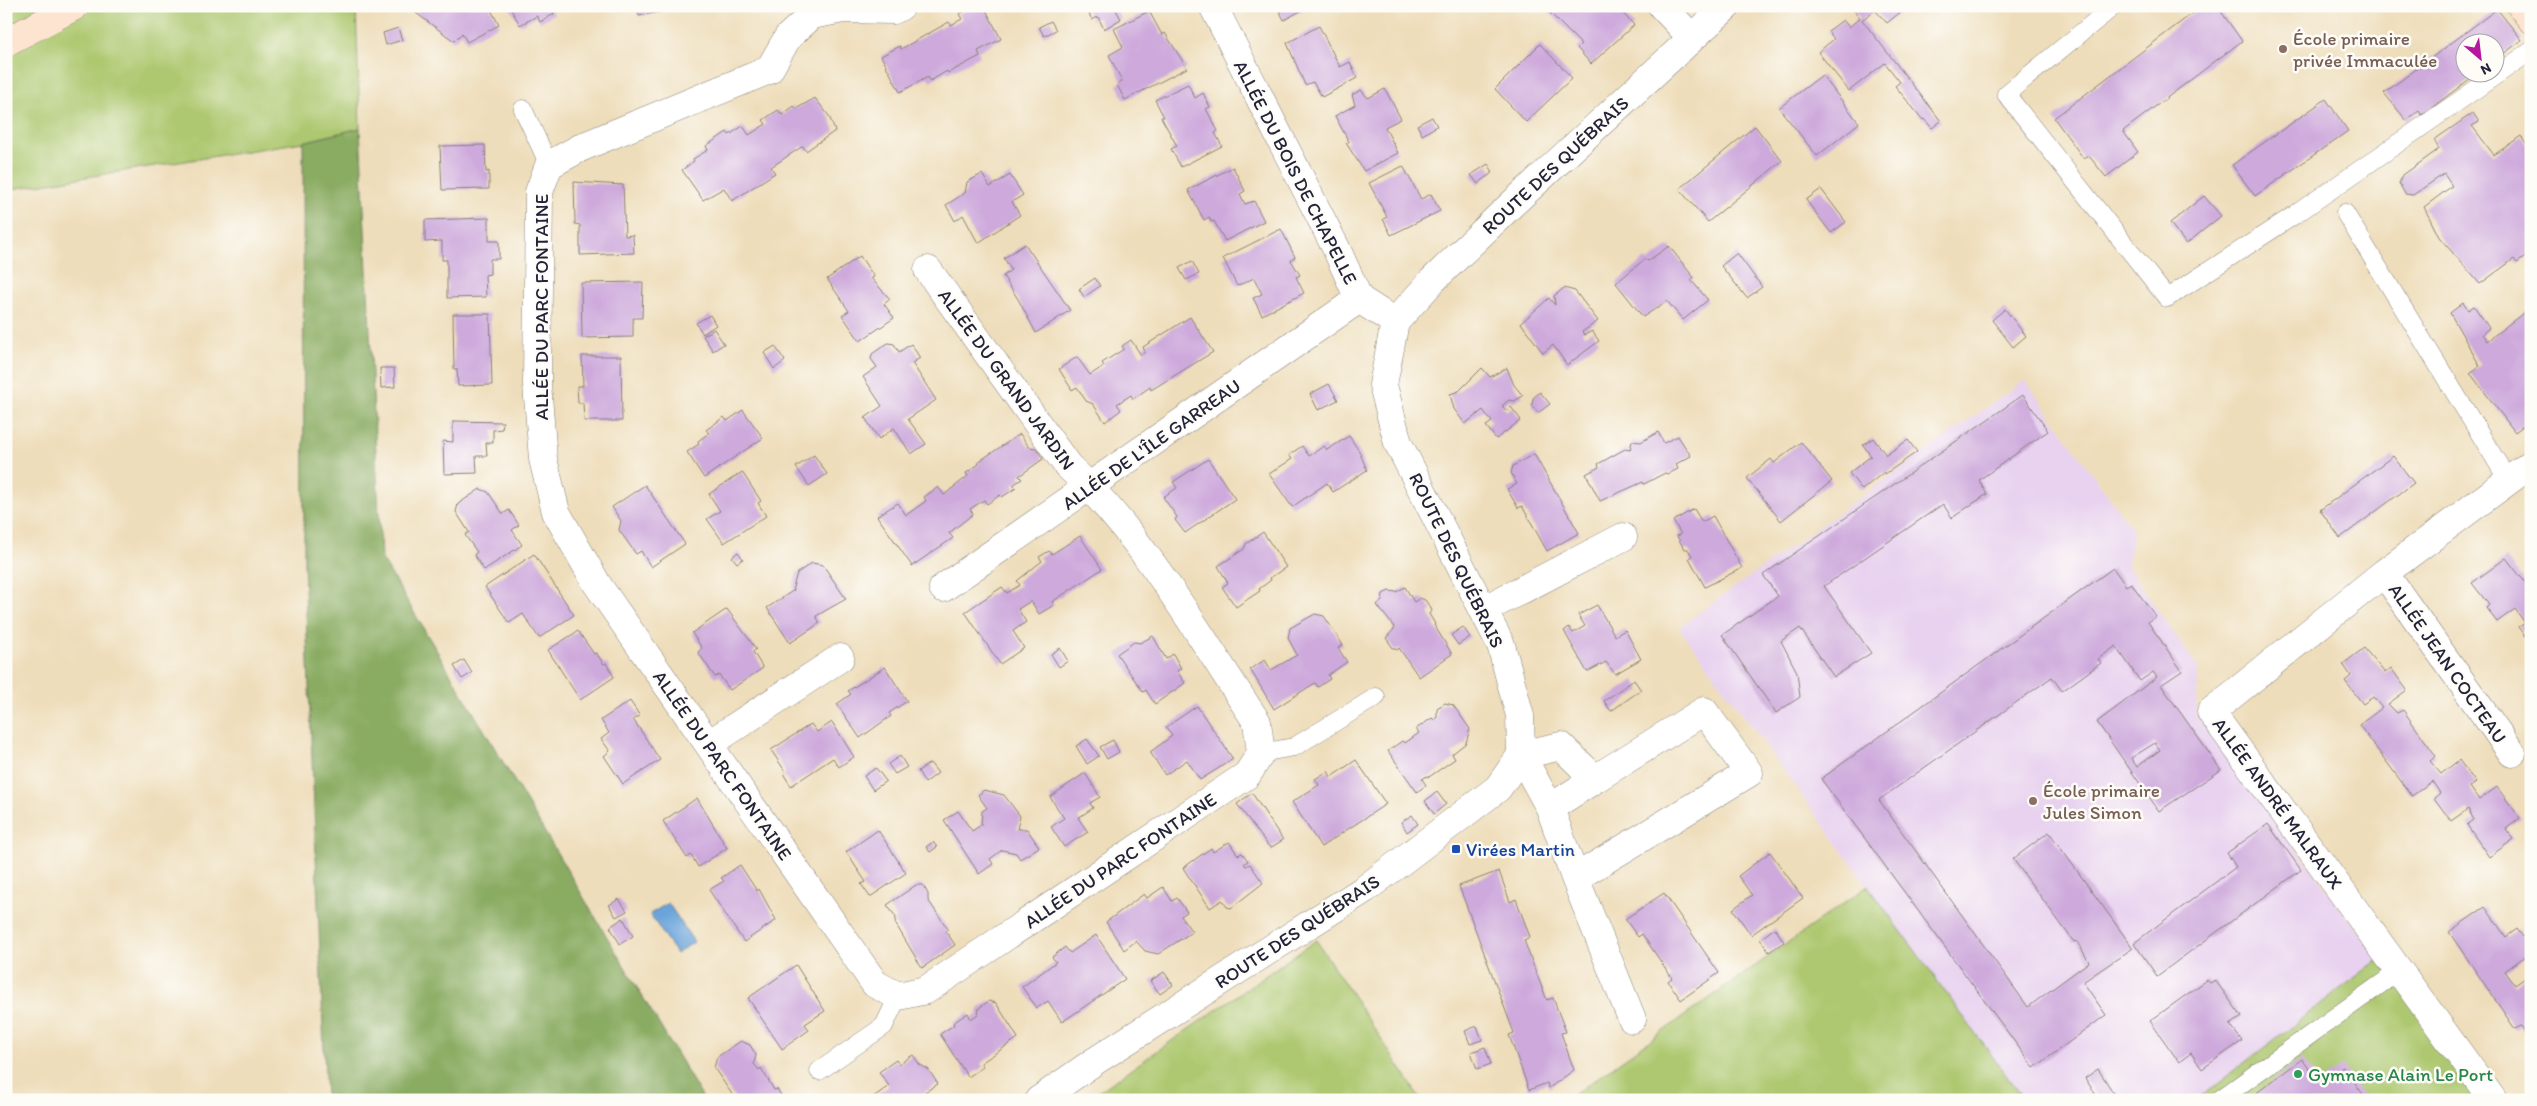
<svg xmlns="http://www.w3.org/2000/svg" width="2537" height="1106" font-family="Itim,sans-serif">
	<style>
		.built { fill: #e8d2ef }
		.green { fill: #adc86f; stroke: #687555 }
		.forest { fill: #8aac62; stroke: #56674e }
		.water { fill: #6ba4da; stroke: #46638a }
		.building { fill: #cda9dc; fill-rule: evenodd }
		.lines { fill: none; stroke-linecap: round; stroke-linejoin: round }
		.lane-casing { stroke: #88807a; stroke-width: 19 }
		.street-casing { stroke: #88807a; stroke-width: 29 }
		.secondary-casing { stroke: #88807a; stroke-width: 29 }
		.lane { stroke: #fff; stroke-width: 18 }
		.street { stroke: #fff; stroke-width: 28 }
		.secondary { stroke: #fde4d1; stroke-width: 28 }
		.education-dot { fill: #8d6e63; stroke: #fdfcf7; stroke-width: 2 }
		.transit-dot { fill: #1a4fb4; stroke: #fdfcf7; stroke-width: 2 }
		.leisure-dot { fill: #2e9e5b; stroke: #fdfcf7; stroke-width: 2 }
		.labels { text-anchor: middle; stroke-width: 5; stroke-linejoin: round; paint-order: stroke }
		.education-label { font-size: 19px; fill: #785e54; stroke: #fdfcf7; text-anchor: start }
		.street-label { font-size: 19px; fill: #22223b; stroke: #fdfcf7 }
		.transit-label { font-size: 19px; fill: #164399; stroke: #fdfcf7; text-anchor: start }
		.leisure-label { font-size: 19px; fill: #27864d; stroke: #fdfcf7; text-anchor: start }
	</style>
	<rect width="100%" height="100%" fill="#fdfcf7"/>
	<filter id="ink" filterUnits="userSpaceOnUse"><feTurbulence type="fractalNoise" baseFrequency=".02" numOctaves="2"/><feDisplacementMap in="SourceGraphic" scale="10" xChannelSelector="R" yChannelSelector="G"/><feConvolveMatrix kernelMatrix="1 2 1 2 8 2 1 2 1" color-interpolation-filters="sRGB"/></filter>
	<filter id="wash" filterUnits="userSpaceOnUse"><feTurbulence type="fractalNoise" baseFrequency=".0096" numOctaves="4" result="noise"/><feDisplacementMap in="SourceGraphic" scale="20" xChannelSelector="R" yChannelSelector="G"/><feGaussianBlur stdDeviation="1.12" result="paint"/><feColorMatrix in="noise" values="0 0 0 0 0 0 0 0 0 0 0 0 0 0 0 0 0 1.4 0 .05"/><feComposite in="paint" operator="in"/></filter>
	<g filter="url(#wash)">
		<rect width="100%" height="100%" fill="#eeddba"/>
		<path class="built" d="M2025 380 2133 530 2127 566 2198 668 2196 715 2379 959 2196 1100H2024L1679 627Z"/>
		<path class="green" d="M6 6H356L360 128 303 142 6 190Z
			M1868 886 2024 1100H1566Z
			M1316 940 1421 1100H1087Z
			M2379 959 2486 1100H2196Z"/>
		<path class="forest" d="M360 128 381 557 704 1100H326L304 565 303 142Z"/>
		<path class="water" d="M668 903 694 942 676 954 650 914Z"/>
		<g id="blocks">
			<path class="building" d="M420 6H494L490 8 499 25 467 42 462 33 454 41 416 13Z
				M509 6H554L551 8 554 14 540 22 537 16 520 25Z
				M637 6H683V7L639 16Z
				M974 6H984L1001 39 978 51 980 56 948 73 947 71 930 81 928 77 900 92 881 56 900 46 901 49 949 22 951 25 962 19 959 14Z
				M1082 6H1118L1115 8 1121 19 1104 29 1098 17 1092 20 1086 7 1083 8Z
				M1277 6H1310L1284 20Z
				M1553 6H1616L1634 25 1591 64 1577 48 1581 44 1548 11Z
				M1851 6H1908L1887 23 1875 10 1862 20 1941 121 1932 128 1924 119 1923 120 1895 86 1900 82 1885 63 1849 91 1818 52 1834 39 1828 31 1843 20 1849 27 1860 18Z
				M2202 6H2217L2242 41 2123 131 2138 152 2106 177 2089 156 2084 159 2054 118Z
				M2497 9 2522 40 2494 61V42H2464V72H2479L2422 115 2419 111 2406 120 2384 93Z
				M1149 11 1162 35 1165 33 1187 68 1125 100 1117 85 1122 81 1109 55 1123 47 1114 29Z
				M1051 21 1056 30 1044 36 1039 27Z
				M1319 26 1340 67 1350 62 1357 78 1322 97 1313 82 1305 85 1287 43Z
				M398 28 402 40 386 45 383 33Z
				M1540 44 1572 78 1526 122 1495 89Z
				M1822 75 1859 123 1817 156 1779 108Z
				M1188 84 1195 98 1203 93 1210 107 1206 109 1218 131 1215 133 1222 146 1181 167 1171 149 1177 146 1161 117H1164L1155 100Z
				M1385 89 1401 119 1385 127 1398 153 1364 171 1346 143 1349 142 1335 116 1355 105 1352 95 1361 90 1368 98Z
				M815 98 829 116 835 131 806 151 803 146 771 167 775 173 732 201 724 188 703 200 682 170 694 161 693 159 708 150 706 146 727 132 729 135 743 126 749 135 766 124 763 120 778 110 782 115 794 106 796 109Z
				M2326 99 2348 131 2255 196 2232 165Z
				M2473 113 2479 122 2472 126 2494 155 2521 136 2531 152V253L2517 263 2514 259 2480 284 2439 237 2424 207 2452 186 2444 174 2413 195 2405 194 2399 183 2403 175 2439 149 2434 140Z
				M1432 117 1437 126 1422 135 1417 125Z
				M1755 126 1782 161 1708 222 1679 189Z
				M485 145 486 172 489 171V189L442 190 440 146Z
				M1488 164 1493 172 1478 184 1471 175Z
				M1403 166 1421 199 1431 194 1440 211 1391 235 1383 219 1387 217 1369 183Z
				M1233 167 1245 191 1240 194 1245 204 1254 201 1264 221 1225 241 1214 221 1211 222 1209 217 1204 220 1188 190Z
				M982 174 990 187 1010 175 1023 195 1012 202 1020 215 978 243 963 215 955 221 946 205 965 193 967 182Z
				M574 182 623 185 625 236 633 235 634 253 580 255V225L575 224Z
				M1821 189 1846 222 1831 233 1806 200Z
				M2204 196 2221 216 2186 244 2170 223Z
				M489 218V241H499V259H490V274L485 275 486 297 447 298V260H442V241L425 242V220Z
				M1281 229 1295 257 1291 260 1300 275 1296 277 1304 293 1262 315 1253 298 1262 294 1254 278 1237 286 1223 258Z
				M1025 244 1070 310 1036 333 1018 299 1003 276 1011 270 1004 258Z
				M1669 246 1694 278 1691 280 1708 300 1683 320 1667 301 1643 317 1616 283 1645 259 1648 261Z
				M1737 253 1762 287 1747 298 1721 266Z
				M860 256 874 277 871 278 890 299 884 304 894 318 860 341 842 315 849 311 827 279Z
				M1192 261 1199 274 1186 280 1179 268Z
				M1095 278 1100 286 1084 297 1079 289Z
				M643 282 642 318H633V337L582 338 581 283Z
				M1564 288 1575 291 1598 321 1582 332 1585 335 1592 331 1599 341 1567 365 1553 345 1543 353 1521 323 1549 298 1555 305 1554 296Z
				M2463 303 2468 310 2474 306 2489 328 2482 334 2487 341 2531 307V420L2515 432 2470 373 2480 366 2450 313Z
				M2005 309 2026 336 2013 347 1992 320Z
				M453 314H490L492 385 458 386 457 369H454Z
				M710 315 716 325 703 334 696 323Z
				M1190 317 1213 352 1151 390 1150 387 1133 399 1131 395 1117 404 1121 410 1105 422 1093 404 1086 401 1077 387 1072 390 1059 369 1077 357 1090 375 1104 366 1102 363 1124 349 1122 346 1131 340 1141 355 1145 352 1143 347Z
				M714 329 724 344 713 351 703 336Z
				M888 343 894 344 899 352 911 344 920 358 912 363 936 400 908 419 926 444 911 454 894 428 879 439 865 418 882 406 863 377 877 367 871 359 872 354Z
				M775 346 785 361 774 369 764 353Z
				M582 356H621L622 421H584L583 403H578L577 386H583Z
				M380 368H394L395 387 381 388Z
				M1482 368 1490 377 1507 368 1514 385 1523 396 1514 401 1509 400 1502 406 1507 411 1511 407 1521 420 1496 439 1486 426 1492 422 1483 410 1465 424 1454 409 1450 394 1459 391Z
				M1329 384 1338 400 1318 410 1310 394Z
				M1540 392 1550 404 1538 413 1532 405 1533 398Z
				M2023 395 2048 431 1979 480 1987 494 1952 518 1943 504 1824 586 1871 653 1834 677 1800 628 1781 641 1797 672 1800 697 1776 713 1722 635 1778 596 1763 575Z
				M743 410 763 438 704 478 687 452 699 444 698 441 709 433 706 430 724 417 727 421Z
				M453 421 503 422 502 429 493 430V443H486L487 456H476L477 473 444 474 443 441 453 442Z
				M1658 432 1664 443 1678 436 1691 456 1676 464 1678 469 1668 474 1665 473 1644 484 1643 482 1600 501 1586 474 1599 467 1598 464 1625 449 1630 450 1632 441 1641 442Z
				M1020 434 1029 447 1036 448 1043 459 1019 476 1022 479 1013 485 1016 488 1002 497 1000 495 987 504 984 500 970 509 973 514 949 533 953 538 912 566 877 516 898 503 906 515 926 501 924 497 938 487 944 495 968 476 966 473 979 464 978 462Z
				M1349 436 1359 451 1367 470 1333 492 1327 483 1292 507 1269 474 1292 459 1289 455 1302 446 1309 456 1324 446 1327 450Z
				M1873 438 1886 455 1908 440 1917 452 1885 474 1884 472 1862 490 1849 473 1871 456 1863 445Z
				M1801 442 1832 481 1781 521 1747 478 1771 459 1774 463Z
				M1534 454 1579 533 1547 551 1522 506 1518 508 1507 489 1517 484 1511 473 1513 466Z
				M814 455 827 474 809 486 796 467Z
				M2393 456 2414 483 2340 538 2320 510Z
				M1208 459 1235 499 1185 533 1175 520 1177 517 1163 497 1177 488 1173 482Z
				M742 472 761 501 758 503 766 516 724 543 707 519 720 511 709 494Z
				M645 485 685 544 651 567 641 551 636 554 619 530 621 521 612 507Z
				M480 489 488 492 503 514 509 510 519 525 512 530 522 545 484 570 474 555 477 552 465 535 469 532 456 512 458 504Z
				M1694 509 1702 522 1713 516 1742 568 1705 587 1689 558 1692 556 1688 549H1684L1677 536 1681 534 1673 521Z
				M1263 532 1286 567 1270 578 1271 580 1259 589 1260 591 1236 607 1222 587 1228 583 1218 566 1244 549 1246 544Z
				M1080 536 1102 569 1052 602 1054 605 1039 614 1031 601 1018 609 1026 622 1013 631 1024 648 1000 664 965 612 1002 587 1007 593 1020 585 1017 581 1042 561 1039 557 1049 551 1052 554Z
				M738 552 743 559 737 563 732 557Z
				M534 554 574 615 539 638 523 614 509 623 485 587Z
				M2506 558 2531 590V643L2519 627 2525 623 2515 609 2497 622 2486 608 2489 605 2472 583Z
				M812 563 823 565 846 599 816 616 820 623 790 643 767 608 794 590 793 587 797 573Z
				M2113 568 2126 586 2131 583 2156 617 2148 622 2182 671 2161 685 2221 770 2159 811 2097 722 2157 677 2153 672 2140 681 2116 646 2098 659 2101 663 2062 691 2052 677 1879 800 2028 1007 2089 962 2077 941 2074 942 2013 859 2049 832 2133 948 2083 982 2106 1015 2034 1068 1821 779ZM2155 743 2160 750 2137 767 2131 758Z
				M1405 587 1414 602 1420 598 1425 600 1432 610 1429 614 1435 624 1434 625 1452 654 1419 677 1399 648 1397 650 1393 648 1386 638 1395 628 1377 605 1382 601 1383 594 1389 591 1396 592Z
				M1597 605 1615 636 1625 630 1641 659 1615 674 1606 662 1587 672 1564 631 1569 627 1573 633 1585 626 1578 615Z
				M727 609 756 649 753 652 763 668 730 690 719 675 715 677 698 652 702 648 692 633Z
				M1315 614 1324 616 1343 645 1338 648 1347 662 1328 675 1330 679 1318 687 1315 683 1274 709 1250 669 1265 660 1271 670 1297 655 1288 638 1290 628Z
				M1463 627 1470 637 1458 645 1451 635Z
				M578 631 594 654 596 653 604 664 606 663 614 677 580 700 548 650Z
				M1153 636 1166 659 1173 654 1181 668 1177 671 1185 683 1155 704 1146 690 1143 692 1117 654 1134 642 1140 643Z
				M1060 648 1068 661 1059 667 1051 654Z
				M2364 648 2385 673 2391 668 2407 690 2388 704 2397 713 2403 710 2436 756 2430 761 2441 774 2459 760 2476 783 2470 787 2479 800 2497 787 2520 818 2506 829 2514 839 2489 857 2467 825 2474 820 2468 809 2451 821 2434 798 2440 793 2432 781 2412 796 2359 725 2382 708 2373 697 2363 704 2345 681 2351 676 2343 664Z
				M464 660 472 673 462 679 454 666Z
				M885 667 907 701 889 713 891 716 860 738 837 704 851 694 848 691Z
				M1634 680 1641 690 1611 711 1604 701Z
				M630 701 640 716 633 719 660 760 623 784 604 756 610 751 601 739 609 733 601 720Z
				M1445 703 1453 705 1470 729 1466 743 1452 754 1455 759 1429 777 1427 776 1422 779 1426 785 1417 792 1388 751 1402 741 1405 743 1419 733 1416 729 1432 718 1434 720 1437 717V708Z
				M1197 706 1233 759 1200 780 1187 760 1165 775 1150 752 1172 736 1166 727Z
				M832 722 854 757 839 767 833 758 791 786 784 775 785 771 771 750 811 724 817 732Z
				M1087 739 1099 756 1087 764 1076 746Z
				M1113 740 1119 752 1107 759 1100 747Z
				M900 756 907 767 895 774 888 764Z
				M1356 760 1386 804 1321 847 1292 802 1319 785 1315 779 1328 771 1331 777Z
				M930 763 938 773 925 783 918 771Z
				M876 768 886 781 873 790 864 776Z
				M1085 773 1100 797 1090 803 1093 808 1078 818 1088 832 1064 847 1051 827 1064 818 1050 797Z
				M984 790 1004 795 1020 816 1017 829H1027L1039 847 1020 859 1016 853 1002 850 990 859 993 864 979 874 944 820 958 811 972 831 981 825 982 811 987 808 978 795Z
				M1437 792 1446 804 1434 814 1425 801Z
				M1252 793 1283 840 1270 848 1237 804Z
				M697 798 727 848 698 867 691 855 687 858 663 821Z
				M1412 815 1418 824 1407 832 1401 822Z
				M2268 824 2301 870 2157 976 2134 943 2236 867 2227 853Z
				M878 830 906 873 870 897 861 884 866 882 846 852Z
				M933 842 937 847 930 852 926 847Z
				M1229 842 1238 855 1242 853 1248 861 1244 864 1246 866 1250 864 1263 883 1231 908 1227 907 1222 900 1210 908 1183 868 1211 848 1213 852Z
				M1770 852 1803 898 1751 935 1733 909 1752 895 1738 876Z
				M740 865 757 891 759 889 776 920 744 942 709 890 724 881 721 878Z
				M1499 871 1510 902 1516 899 1530 937 1524 940 1535 970 1547 1000 1553 998 1566 1032 1561 1033 1574 1070 1549 1088 1547 1083 1529 1090 1509 1035 1514 1033 1459 886Z
				M916 885H923L928 894V900L948 929 946 931 955 945 922 968 895 923 896 917 887 905Z
				M1163 887 1172 901 1177 898 1187 912 1181 916 1192 932 1158 954 1145 951 1136 941 1124 950 1106 922 1144 894 1147 898Z
				M1664 893 1719 973 1681 1000 1668 981 1672 978 1642 934 1638 937 1625 919Z
				M619 899 627 911 616 917 609 905Z
				M2485 907 2506 937 2517 929 2531 947V952L2505 971 2515 985 2531 974V1044L2521 1026 2515 1029 2449 932Z
				M623 918 633 936 620 944 610 927Z
				M1775 928 1784 942 1769 952 1760 939Z
				M1096 935 1125 979 1062 1022 1048 1001 1037 1008 1022 987 1056 962 1052 957 1065 947 1070 953Z
				M796 965 825 1011 805 1024 809 1030 782 1049 748 998Z
				M1164 972 1173 985 1160 994 1150 981Z
				M2207 980 2210 983 2215 980 2242 1017 2230 1025 2242 1041 2202 1069 2191 1053 2179 1062 2150 1021Z
				M989 1001 996 1003 1018 1038 981 1063 983 1067 968 1077 940 1034 954 1025 953 1023 968 1013 971 1019 978 1014 979 1008Z
				M1477 1026 1482 1040 1470 1044 1465 1031Z
				M741 1041 750 1045 756 1055 754 1064 759 1070 761 1068 774 1090 777 1089 784 1100H736L714 1068 717 1057Z
				M1485 1047 1491 1064 1477 1069 1471 1052Z
				M913 1055 920 1065 928 1069 938 1084 920 1095V1100H869L889 1086 879 1072 896 1060 899 1064Z
				M2302 1059 2319 1082 2343 1066 2367 1100H2247Z
				M2098 1069 2118 1100H2099L2085 1078Z"/>
		</g>
	</g>
	<g filter="url(#ink)">
		<use href="#blocks" fill-opacity="0" stroke="#88807a" stroke-width="1"/>
		<g class="lines">
			<g class="lane-casing">
				<path id="lane" d="M2114 6 2006 94 2167 298 2296 214 2531 51
					M523 109 549 165
					M2345 213 2508 480
					M1261 753 1294 747 1376 697
					M819 1071 884 1026 898 996
					M2219 1100 2399 971"/>
			</g>
			<g class="street-casing">
				<path id="street" d="M901 6 894 10 843 9 812 15 788 37 769 70 582 147 549 165 539 192 537 384 543 459 556 512 597 584 875 984 898 996 926 990 1247 775 1261 753 1257 722C1198 634 1145 538 1067 465L928 270
					M1213 6 1336 248 1359 299 1395 322
					M1662 6 1692 38
					M2384 573 2512 753
					M943 588 1359 299
					M1485 609 1623 537
					M1704 711 1749 773 1575 878 1550 808 1521 755 1561 746 1595 779Z
					M709 744 840 658
					M1550 808 1595 779
					M1575 878 1632 1019
					M1039 1100 1095 1061 1365 889 1498 788 1521 755 1520 716 1501 645 1398 443 1383 385 1395 322 1432 281 1510 206 1727 6
					M2493 1100 2211 712 2384 573 2531 464"/>
			</g>
			<g class="secondary-casing">
				<path id="secondary" d="M2521 6 2531 19
					M6 42 75 6"/>
			</g>
			<use href="#lane" class="lane"/>
			<use href="#street" class="street"/>
			<use href="#secondary" class="secondary"/>
		</g>
	</g>
	<g class="education-dot">
		<circle cx="2283" cy="49" r="5"/>
		<circle cx="2033" cy="801" r="5"/>
	</g>
	<rect class="transit-dot" x="1451" y="844" width="10" height="10" rx="2.5"/>
	<circle class="leisure-dot" cx="2298" cy="1074" r="5"/>
	<g class="labels">
		<g class="education-label">
			<text x="2293" y="45">École primaire<tspan x="2293" dy="22">privée Immaculée</tspan></text>
			<text x="2043" y="797">École primaire<tspan x="2043" dy="22">Jules Simon</tspan></text>
		</g>
		<g class="street-label">
			<text transform="translate(1555 165) rotate(-43)" y="7">ROUTE DES QUÉBRAIS</text>
			<text transform="translate(1296 172) rotate(63)" y="7">ALLÉE DU BOIS DE CHAPELLE</text>
			<text transform="translate(541 307) rotate(-90)" y="7">ALLÉE DU PARC FONTAINE</text>
			<text transform="translate(1007 379) rotate(54)" y="7">ALLÉE DU GRAND JARDIN</text>
			<text transform="translate(1151 444) rotate(-35)" y="7">ALLÉE DE L'ÎLE GARREAU</text>
			<text transform="translate(1457 560) rotate(64)" y="7">ROUTE DES QUÉBRAIS</text>
			<text transform="translate(2448 663) rotate(55)" y="7">ALLÉE JEAN COCTEAU</text>
			<text transform="translate(723 765) rotate(55)" y="7">ALLÉE DU PARC FONTAINE</text>
			<text transform="translate(2278 803) rotate(54)" y="7">ALLÉE ANDRÉ MALRAUX</text>
			<text transform="translate(1120 860) rotate(-34)" y="7">ALLÉE DU PARC FONTAINE</text>
			<text transform="translate(1297 931) rotate(-33)" y="7">ROUTE DES QUÉBRAIS</text>
		</g>
		<g class="transit-label">
			<text x="1466" y="856">Virées Martin</text>
		</g>
		<g class="leisure-label">
			<text x="2308" y="1081">Gymnase Alain Le Port</text>
		</g>
	</g>
	<rect width="2537" height="1106" fill="none" stroke="#fdfcf7" stroke-width="25"/>
	<g transform="translate(2480 58) rotate(152)"><circle r="24" fill="#fdfcf7" stroke="#a5a5ac"/>
	<path d="M0-4L9 19L0 12L-9 19Z" fill="#b5179e"/>
	<text y="-8" font-size="14" font-weight="bold" text-anchor="middle" fill="#22223b">N</text>
	</g>
</svg>
